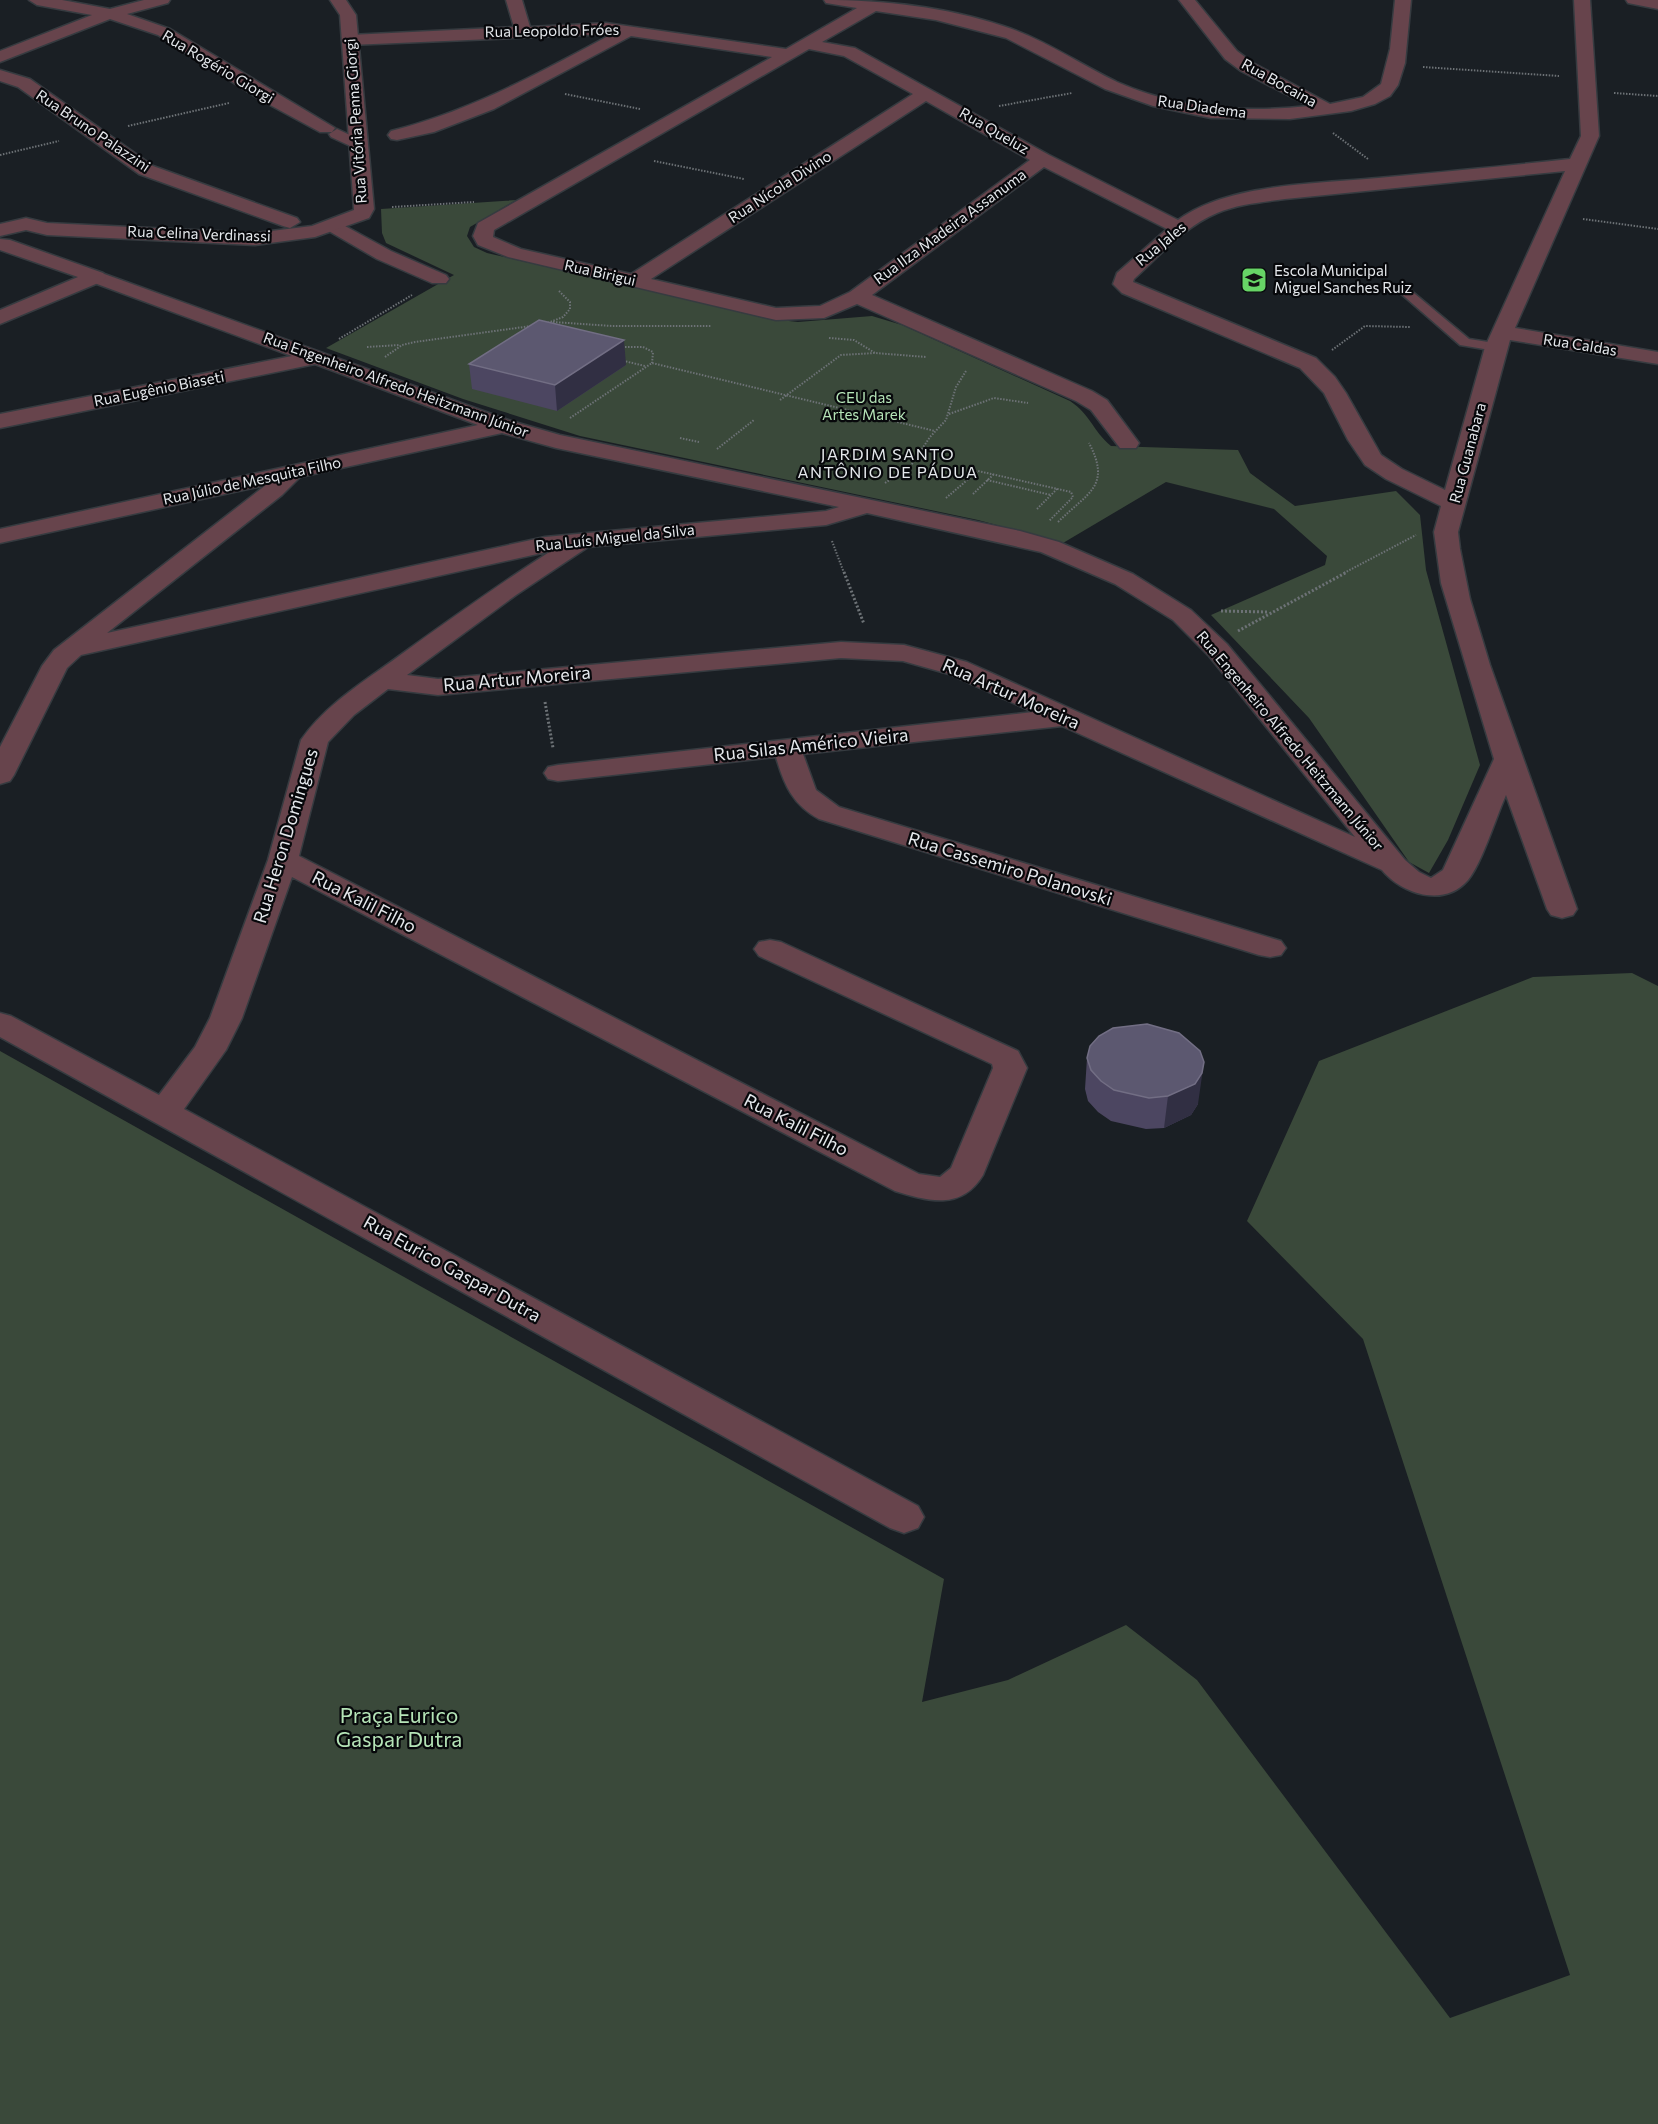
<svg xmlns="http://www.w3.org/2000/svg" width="1658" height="2124" font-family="Commissioner,sans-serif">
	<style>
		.green { fill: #3a493a }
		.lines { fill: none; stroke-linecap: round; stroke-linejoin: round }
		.service-casing { stroke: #363b40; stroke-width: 3 }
		.pedestrian-casing { stroke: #363b40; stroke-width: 3 }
		.minor-casing { stroke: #363b40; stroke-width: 3 }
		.tertiary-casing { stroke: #363b40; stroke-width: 3 }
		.path-far1 { stroke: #6d7276; stroke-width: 2; stroke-dasharray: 1.5 1.5; stroke-linecap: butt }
		.path { stroke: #6d7276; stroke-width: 3; stroke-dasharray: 2 2; stroke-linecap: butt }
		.service { fill: #67444c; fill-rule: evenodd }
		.pedestrian { fill: #67444c; fill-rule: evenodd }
		.minor { fill: #67444c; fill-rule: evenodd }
		.tertiary { fill: #67444c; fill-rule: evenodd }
		.wall { fill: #4c4661 }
		.shaded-wall { fill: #312f43 }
		.building { fill: #5c5870; stroke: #726e84; stroke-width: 1.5 }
		.labels { text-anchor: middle; stroke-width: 4.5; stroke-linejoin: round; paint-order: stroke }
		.far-street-label { font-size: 15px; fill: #e5e8ec; stroke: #07080b }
		.far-poi-label { font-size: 15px; fill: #e5e8ec; stroke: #07080b; text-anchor: start }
		.far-park-label { font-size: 15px; fill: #b5e4b7; stroke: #07080b }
		.far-neighbourhood-label { font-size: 16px; letter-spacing: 1.5px; fill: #e5e8ec; stroke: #07080b }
		.street-label { font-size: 18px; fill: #e5e8ec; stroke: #07080b }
		.near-park-label { font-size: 21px; fill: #b5e4b7; stroke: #07080b }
	</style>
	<rect width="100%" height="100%" fill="#1a1f24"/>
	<path class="green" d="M516 200 470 227 467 236 474 247 487 253 771 319 798 322 872 316 902 325 1070 401C1091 415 1092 430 1111 446L1238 450 1250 473 1295 506 1396 491 1420 515 1426 570 1480 765 1448 840 1429 873 1409 862 1309 718 1211 615 1325 565 1327 556 1274 509 1166 482 1063 543 978 520 580 436 463 399 326 348 454 275 386 243 382 233 381 209Z
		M1632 973 1658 986V2124H0V1051L944 1579 922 1702 1008 1680 1126 1625 1197 1680 1450 2018 1570 1975 1363 1339 1247 1221 1319 1061 1533 977Z"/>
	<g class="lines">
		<g class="service-casing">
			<path id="service" d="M1403 284 1469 339 1501 344 1503 347 1496 351 1460 345 1398 291 1397 288Z"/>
		</g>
		<g class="pedestrian-casing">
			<path id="pedestrian" d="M337 129 365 142 367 145 359 150 331 137 329 134Z"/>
		</g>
		<g class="minor-casing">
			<path id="minor" d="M29 0H62L110 9 144 0H170L168 3 127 14 170 29 335 128 332 132H320L259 99 158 35 110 19 0 62V51L92 15 37 5Z
				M506 0H522L530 27 606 23 786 49 857 8 826 3 824 0C884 0 946 7 1003 26 1044 39 1079 64 1117 82 1178 109 1244 113 1309 106L1241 71 1225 59 1179 0H1195L1237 51 1253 63 1330 104 1363 97 1381 84 1390 49 1395 0H1411L1405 63 1398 85 1390 96 1375 104 1351 111 1290 119 1211 118 1153 106 1105 89 1006 38 936 20 876 11 822 42 855 48 1049 155 1178 220C1229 183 1317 184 1378 178 1442 172 1506 166 1570 159L1581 136 1574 0H1590L1599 136 1515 328 1658 352V364L1510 340 1458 532 1460 549 1470 599 1490 665 1577 909 1573 915 1562 918 1551 915 1547 909 1506 795C1496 817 1482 863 1468 880 1444 908 1402 894 1382 870L1062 726 803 754 816 790 839 807 1281 941 1286 948 1281 955 1270 957 1259 955 819 819C793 805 784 785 776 757L558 781 548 779 544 773 548 767 558 765 1033 712 949 674 903 661 841 658 438 695 388 689 354 715 328 742 299 856 919 1174 940 1177 951 1168 993 1068 992 1064 759 956 754 949 759 942 770 940 781 942 1018 1051 1027 1068 983 1175C961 1211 928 1201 895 1191L292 877 242 1018 226 1050 184 1109 918 1506 924 1517 918 1528 904 1533 890 1528 0 1037V1013L11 1016 159 1095 195 1047 210 1018 268 860 301 740C326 704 365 681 399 656 449 620 499 584 551 551L81 655 67 668 14 775 10 781 0 784V747L42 666 54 650 266 485 0 543V529L478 425 315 364 0 428V414L292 356 89 281 86 277 89 273 96 271 511 421 560 435 1020 531 1059 542 1133 574 1191 610 1227 644 1405 860 1419 872 1431 878 1443 870 1494 759 1441 583 1434 532 1441 506 1386 479 1365 465 1348 440 1324 393 1300 368 1122 293 1113 284 1117 273 1167 229 1044 167 872 295 1092 391 1107 400 1139 443 1136 448H1120L1091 410 1076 401 857 304 824 318 776 320 508 257 478 245 473 236 478 223 772 57 631 36 494 109 434 132 397 140 391 139 388 135 391 131C471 111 539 73 612 34L350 45 342 40 350 35 514 27ZM809 49 844 56 913 94 631 274 521 249 493 237 494 230ZM926 101 1030 160 850 292 820 306 776 308 651 279ZM1565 171 1485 347 1445 490 1402 469 1381 455 1346 393 1335 377 1316 358 1133 282 1134 279C1159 256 1185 226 1217 213 1238 204 1263 202 1285 199ZM502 433 556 448 839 507 826 511 545 537 107 633 282 495 300 477ZM867 513 1041 552 1115 584 1173 620 1209 656 1355 837 967 662 904 645 841 642 438 679 407 675 516 595 588 547 826 525Z
				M1626 0H1658V9L1628 3Z
				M0 70 30 79 153 166 297 218 300 222 290 228 283 226 139 174 18 87 0 81Z
				M334 220 391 251 446 275 449 279 446 283H432L377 259 327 230 324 226Z"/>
		</g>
		<g class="tertiary-casing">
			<path id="tertiary" d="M330 0H346L356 15 374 209 369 218 315 237 255 245 47 235 26 230 0 236V224L26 218 47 223 255 233 312 226 354 210 340 15Z
				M0 239 10 240 103 273 106 277 103 281 0 324V310L78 277 0 250Z"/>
		</g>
		<path class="path-far1" d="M1423 67 1559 76
			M1614 93 1658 96
			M565 94 640 109
			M999 106 1072 93
			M128 126 229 103
			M1333 133 1368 159
			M0 155 59 141
			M654 161 744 179
			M392 207 474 202
			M1583 219 1658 229
			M553 322 612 326H711
			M545 324 563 317 570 309V302L558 290
			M829 338 854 340 875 353
			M339 339 412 295
			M367 347 399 345
			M622 347H643L653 352 652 363
			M1332 350 1365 326 1410 327
			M385 357 402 345 415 342 531 326
			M620 360 645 366
			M780 400 841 355 875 353 926 357
			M949 414 994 398 1028 403
			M570 418 652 363 935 431
			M680 438 699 442
			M717 449 754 420
			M987 480 1051 495
			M885 483 910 467 930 437 946 420 956 387 966 371
			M973 494 994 474
			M946 498 978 471 1071 492 1073 497 1049 521
			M1037 509 1057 489
			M1058 522C1087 493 1112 487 1089 443
			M832 541 844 573
			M1344 573 1416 535"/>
		<path class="path" d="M844 572 864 624
			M1221 611 1267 612
			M1238 631 1347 572
			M545 702 553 748"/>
		<use href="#service" class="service"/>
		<use href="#pedestrian" class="pedestrian"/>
		<use href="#minor" class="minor"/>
		<use href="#tertiary" class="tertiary"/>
	</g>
	<path class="wall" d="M469 364 626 365 557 411 472 389Z
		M1087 1058 1198 1104 1191 1115 1164 1128 1146 1129 1111 1121 1098 1112 1088 1101 1085 1089Z"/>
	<path class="shaded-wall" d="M624 340 626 365 557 411 555 385Z
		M1204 1062 1198 1104 1191 1115 1164 1128 1168 1096Z"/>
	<path class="building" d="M539 320 624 340 555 385 469 364Z
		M1147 1024 1179 1033 1200 1051 1204 1062 1202 1073 1195 1084 1168 1096 1149 1098 1114 1090 1101 1081 1091 1070 1087 1058 1090 1046 1099 1036 1113 1028Z"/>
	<defs>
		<g id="school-square" transform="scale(1.35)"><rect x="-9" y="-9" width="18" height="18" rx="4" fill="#67d466" stroke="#07080b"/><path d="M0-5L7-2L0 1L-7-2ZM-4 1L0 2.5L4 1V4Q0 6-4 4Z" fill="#111"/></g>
	</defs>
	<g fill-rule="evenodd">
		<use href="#school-square" x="1254" y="280"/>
	</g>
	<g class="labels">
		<g class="far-street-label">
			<text transform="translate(552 31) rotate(-1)" y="5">Rua Leopoldo Fróes</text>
			<text transform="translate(218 67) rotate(31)" y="5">Rua Rogério Giorgi</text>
			<text transform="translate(1279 83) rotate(29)" y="5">Rua Bocaina</text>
			<text transform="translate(1202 107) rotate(8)" y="5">Rua Diadema</text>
			<text transform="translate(356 121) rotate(-94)" y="5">Rua Vitória Penna Giorgi</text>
			<text transform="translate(93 131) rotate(34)" y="5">Rua Bruno Palazzini</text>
			<text transform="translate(994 131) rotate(30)" y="5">Rua Queluz</text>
			<text transform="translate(780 187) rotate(-33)" y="5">Rua Nícola Divino</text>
			<text transform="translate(950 227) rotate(-36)" y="5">Rua Ilza Madeira Assanuma</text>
			<text transform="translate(199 234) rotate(2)" y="5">Rua Celina Verdinassi</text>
			<text transform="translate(1161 244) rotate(-39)" y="5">Rua Jales</text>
			<text transform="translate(600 273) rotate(13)" y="5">Rua Birigui</text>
			<text transform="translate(1580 345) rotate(9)" y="5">Rua Caldas</text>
			<text transform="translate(396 385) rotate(20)" y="5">Rua Engenheiro Alfredo Heitzmann Júnior</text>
			<text transform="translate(159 389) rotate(-11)" y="5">Rua Eugênio Biaseti</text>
			<text transform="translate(1468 453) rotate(-75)" y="5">Rua Guanabara</text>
			<text transform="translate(252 481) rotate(-12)" y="5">Rua Júlio de Mesquita Filho</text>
			<text transform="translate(615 538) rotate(-6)" y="5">Rua Luís Miguel da Silva</text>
			<text transform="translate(1290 741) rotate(50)" y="5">Rua Engenheiro Alfredo Heitzmann Júnior</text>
		</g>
		<g class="far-poi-label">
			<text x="1274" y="276">Escola Municipal<tspan x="1274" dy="17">Miguel Sanches Ruiz</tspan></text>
		</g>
		<g class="far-park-label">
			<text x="864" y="403">CEU das<tspan x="864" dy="17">Artes Marek</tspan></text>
		</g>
		<g class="far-neighbourhood-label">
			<text x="888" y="460">JARDIM SANTO<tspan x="888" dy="18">ANTÔNIO DE PÁDUA</tspan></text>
		</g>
		<g class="street-label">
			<text transform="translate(517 679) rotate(-5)" y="6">Rua Artur Moreira</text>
			<text transform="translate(1011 694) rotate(24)" y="6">Rua Artur Moreira</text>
			<text transform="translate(811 745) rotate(-6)" y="6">Rua Silas Américo Vieira</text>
			<text transform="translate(286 836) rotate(-73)" y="6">Rua Heron Domingues</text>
			<text transform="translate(1010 869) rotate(17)" y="6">Rua Cassemiro Polanovski</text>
			<text transform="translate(364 902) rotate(27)" y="6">Rua Kalil Filho</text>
			<text transform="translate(796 1125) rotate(27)" y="6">Rua Kalil Filho</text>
			<text transform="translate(452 1269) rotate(29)" y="6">Rua Eurico Gaspar Dutra</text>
		</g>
		<g class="near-park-label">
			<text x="399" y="1723">Praça Eurico<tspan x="399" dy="24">Gaspar Dutra</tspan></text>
		</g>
	</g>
</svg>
